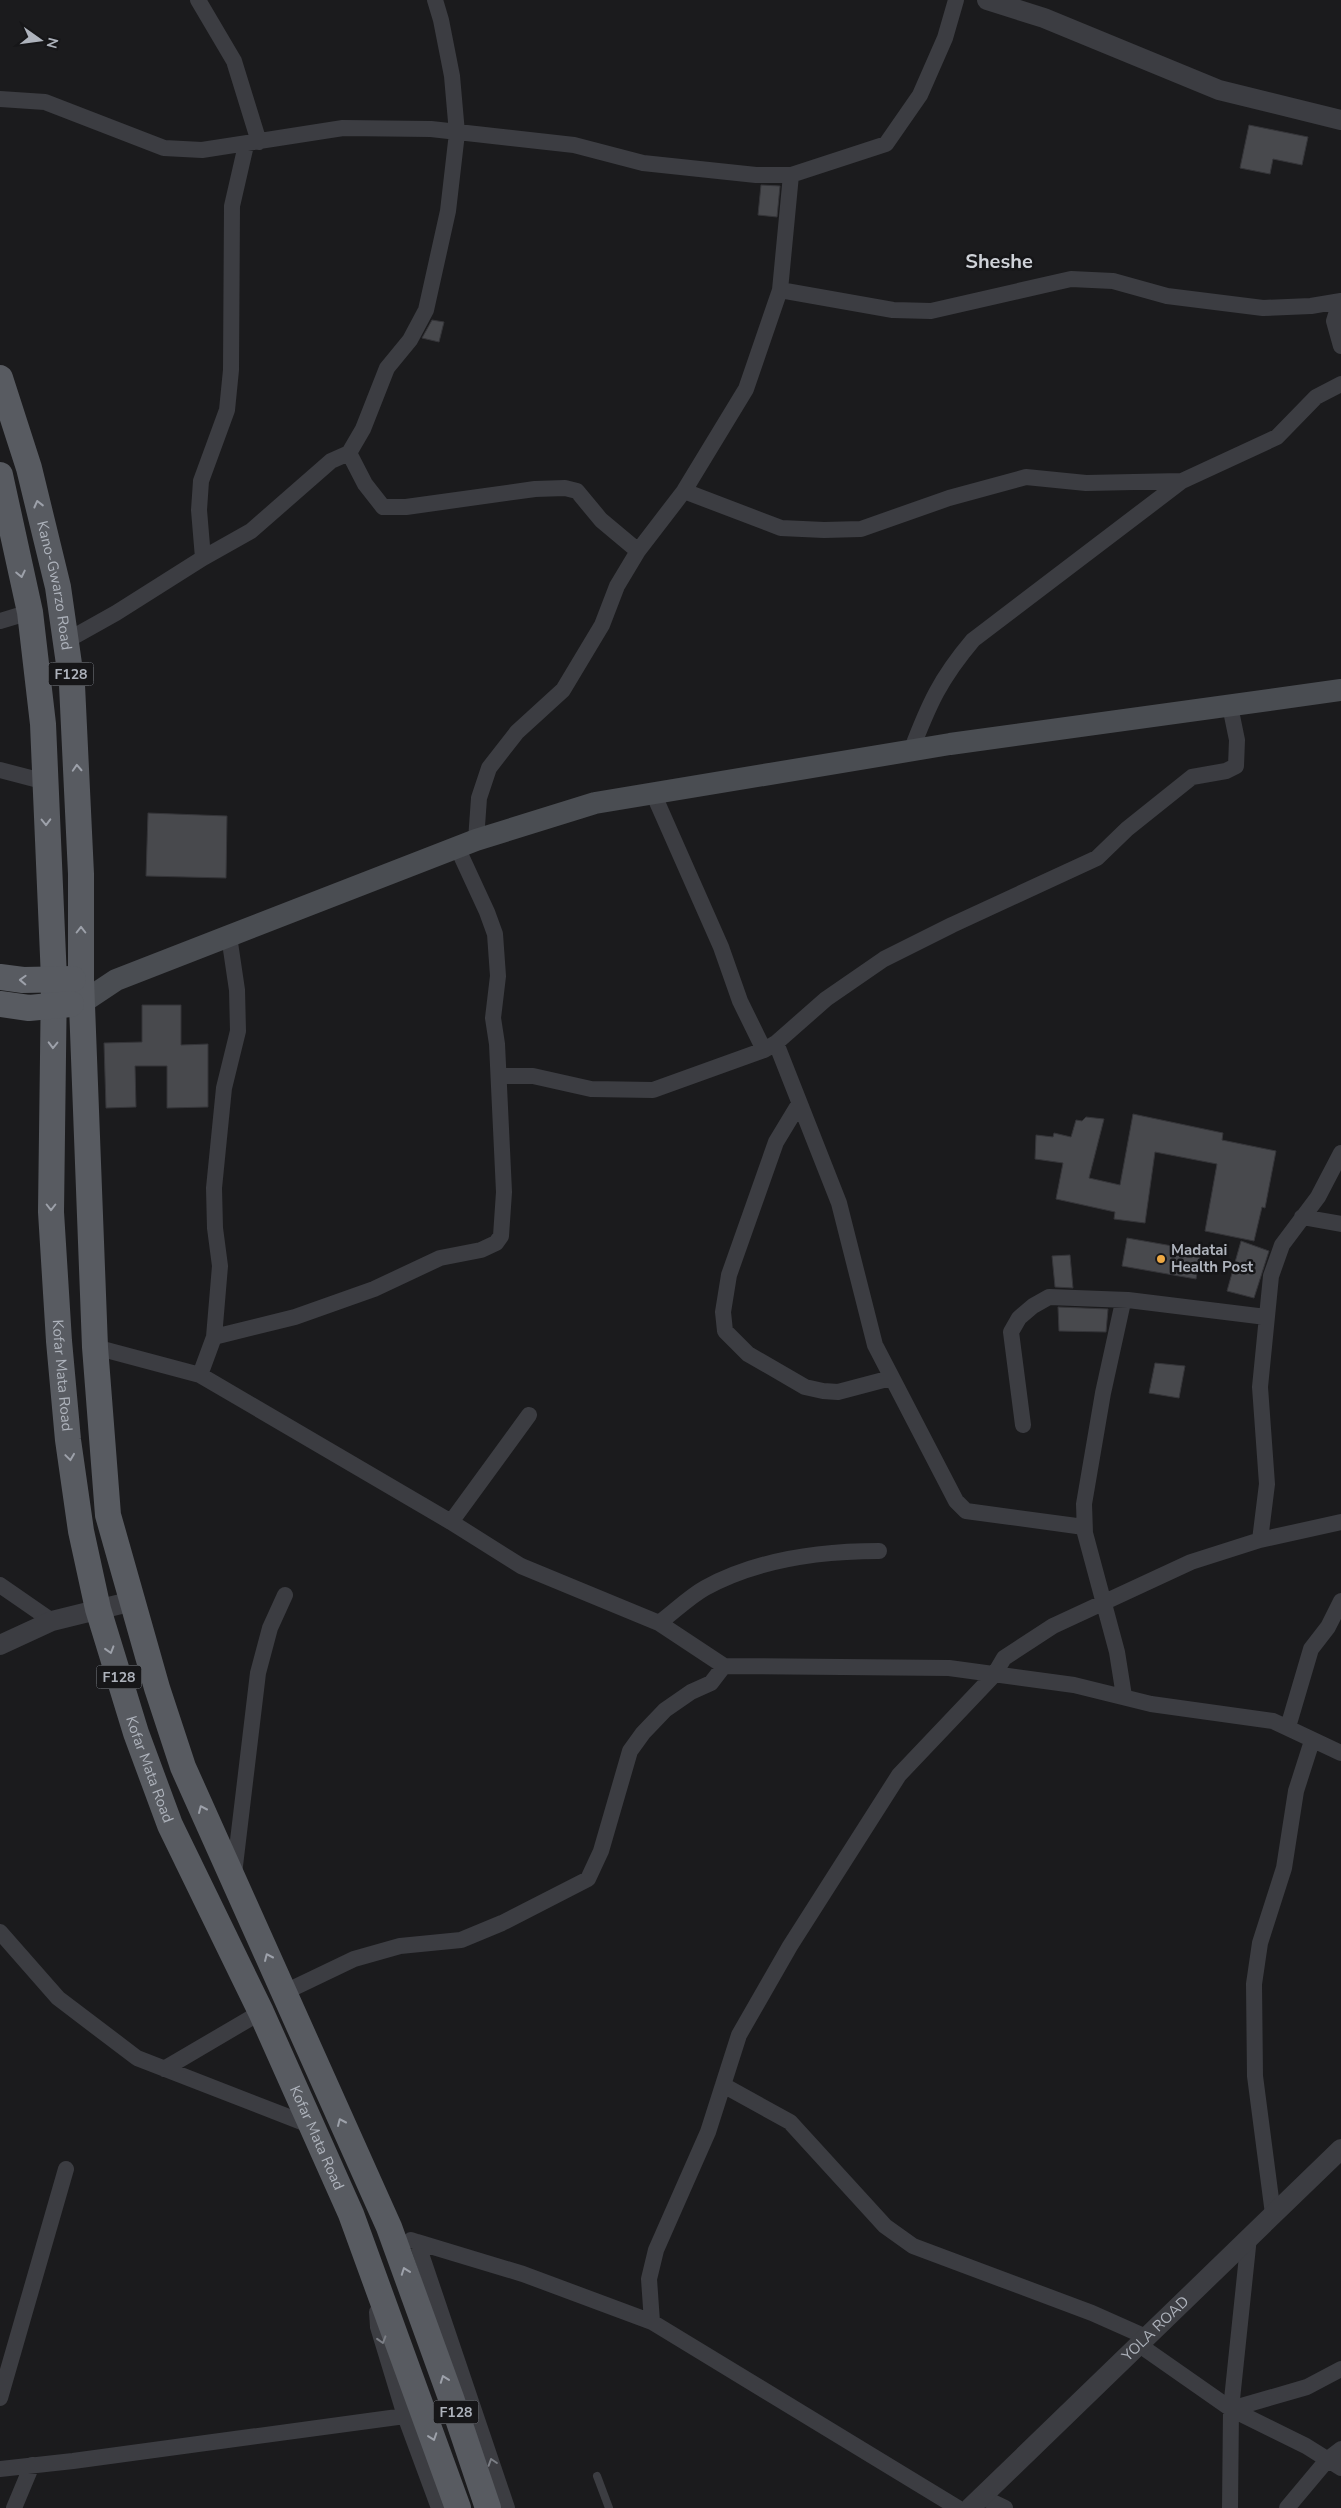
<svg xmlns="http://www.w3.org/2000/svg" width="1341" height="2508" font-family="'Nunito Sans',sans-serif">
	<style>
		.building { fill: #48494d; stroke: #353539 }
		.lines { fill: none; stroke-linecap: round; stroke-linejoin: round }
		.service { stroke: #3c3d42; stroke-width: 8 }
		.minor { stroke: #3c3d42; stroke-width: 16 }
		.tertiary { stroke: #3c3d42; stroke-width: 20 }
		.secondary { stroke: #4a4d52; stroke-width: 22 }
		.primary { stroke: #585b61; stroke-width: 26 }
		.oneway { stroke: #9da1aa }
		.oneway2 { stroke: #7b7e85 }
		.poi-dot { fill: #eda843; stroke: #161618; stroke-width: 2 }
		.labels { text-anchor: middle; stroke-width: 5; stroke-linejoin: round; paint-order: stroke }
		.shield { fill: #161618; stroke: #80848b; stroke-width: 1 }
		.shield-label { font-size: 14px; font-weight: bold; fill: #aeb3bc }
		.street-label { font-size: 15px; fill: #aeb3bc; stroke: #161618 }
		.poi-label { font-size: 15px; font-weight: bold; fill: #aeb3bc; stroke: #161618; text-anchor: start }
		.district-label { font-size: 20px; font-weight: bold; fill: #cfd2d8; stroke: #161618 }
	</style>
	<rect width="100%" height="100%" fill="#1b1b1d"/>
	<path class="building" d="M1249 125 1308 137 1302 165 1273 159 1270 174 1240 168Z
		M761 185 780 186 777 217 758 215Z
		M432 320 444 322 439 342 422 338Z
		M148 813 227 816 226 878 146 876Z
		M142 1005H181V1045L208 1044V1107L167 1108V1066H135L136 1107 106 1108 104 1043 142 1042Z
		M1133 1114 1223 1133 1222 1140 1276 1151 1265 1208 1262 1207 1254 1241 1205 1231 1217 1164 1155 1152 1145 1223 1114 1219 1115 1212 1056 1199 1063 1163 1035 1159 1036 1135 1053 1137 1054 1133 1071 1137 1076 1120 1082 1121 1086 1117 1104 1119 1089 1178 1120 1185Z
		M1127 1238 1201 1251 1196 1279 1122 1266Z
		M1241 1241 1269 1251 1254 1298 1227 1291Z
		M1070 1255 1073 1288 1055 1287 1052 1256Z
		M1058 1307 1108 1309 1106 1332 1059 1331Z
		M1155 1363 1185 1366 1179 1398 1149 1393Z"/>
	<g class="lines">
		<path class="service" d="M597 2476 609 2508"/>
		<path class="minor" d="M198 0 234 61 259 142
			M0 99 45 102 164 148 202 150 343 128 431 129 574 145 643 163 756 175H791
			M780 290 893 310 931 311 1071 279 1113 281 1167 296 1263 308 1311 306 1341 301
			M1340 302 1334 321 1341 346
			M349 453 365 484 383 507H406L535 489 565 488 577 491 601 520 638 551
			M684 491 781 528 824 530 861 529 949 498 1026 477 1086 483 1182 481
			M203 558 199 510 201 481 227 410 231 370 232 206 246 145
			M0 621 30 612
			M66 641 116 613 203 558 251 531 331 461 349 453 363 429 387 368 410 340 426 310 448 211 457 133 452 76 441 20 435 0
			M911 751C929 704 940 679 973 640L1182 481 1277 437 1316 397 1341 384
			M0 770 46 782
			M653 793 721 947 740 1001 764 1050
			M476 840 479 798 489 768 517 732 563 690 602 625 617 586 638 551 684 491 746 389 780 290 791 175 886 144 920 95 945 38 956 0
			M776 1043 839 1203 875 1345 956 1501 966 1511 1084 1527
			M499 1076H533L591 1089 653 1090 764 1050 776 1043 826 999 884 959 952 925 1097 858 1127 829 1192 777 1226 771 1236 766 1237 740 1230 706
			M799 1104 776 1142 729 1275 723 1312 725 1331 748 1354 805 1387 823 1391 838 1392 891 1378
			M1302 1217 1341 1224
			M1123 1302 1103 1393 1084 1504 1085 1533 1117 1652 1124 1696
			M214 1337 295 1317 374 1289 440 1258 481 1250 496 1243 501 1236 504 1192 497 1044 493 1018 498 976 495 934 487 912 457 847
			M95 1347 200 1375 451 1522 521 1566 659 1623 724 1666 949 1668 1074 1685 1151 1704 1273 1721 1341 1753
			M200 1375 214 1337 220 1266 215 1228 214 1188 224 1088 238 1031 237 990 229 936
			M1023 1425 1011 1332 1019 1318 1033 1306 1049 1297 1128 1300 1266 1317
			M451 1522 529 1415
			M1260 1540 1267 1484 1260 1387 1271 1276 1282 1245 1318 1197 1341 1153
			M0 1585 52 1621
			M659 1623C674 1612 689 1597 705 1588 756 1560 821 1551 879 1551
			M1288 1727 1311 1649 1328 1627 1341 1601
			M234 1874 258 1673 270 1628 285 1595
			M0 1932 58 1998 137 2058 312 2126
			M283 1993 354 1959 400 1946 461 1940 502 1923 588 1879 601 1851 630 1751 643 1733 665 1710 691 1692 711 1683 724 1666
			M164 2069 261 2012
			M723 2085 790 2122 885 2226 913 2246 1092 2313 1146 2337
			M1273 2214 1255 2076 1254 1984 1260 1943 1284 1868 1296 1791 1312 1741
			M411 2240 417 2242 507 2508
			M417 2242 523 2274 652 2322 958 2508
			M377 2312 378 2327 405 2416 439 2508
			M652 2322 649 2279 656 2250 708 2132 739 2035 790 1946 899 1775 994 1675 1004 1658 1053 1626 1191 1562 1260 1540 1341 1522
			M1138 2344 1231 2409 1306 2446 1341 2468
			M0 2398 66 2169
			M1231 2409 1307 2387 1341 2369
			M0 2469 73 2461 405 2416
			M982 2497 1005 2508
			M14 2508 32 2465
			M1230 2508 1231 2409 1249 2237
			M1287 2508 1328 2459 1341 2449"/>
		<g class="tertiary">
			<path d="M987 0 1044 18 1219 90 1341 120"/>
			<path d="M0 1645 52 1621 133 1601"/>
			<path id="s1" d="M970 2508 1341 2149"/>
		</g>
		<path class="secondary" d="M83 1002 116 980 229 936 476 840 595 803 950 744 1341 690"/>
		<g class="primary">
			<path id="s2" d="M0 378 29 468 58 587 72 685 81 874V979L95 1347 108 1515 157 1688 183 1767 389 2227 451 2398 488 2508"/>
			<path id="s3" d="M0 475 30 612 43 724 54 979 51 1212 59 1341 68 1440 81 1531 98 1609 136 1733 170 1825 261 2012 351 2214 458 2508"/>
			<path d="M0 977 23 980 73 979"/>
			<path d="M0 1004 29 1008 71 1004"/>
		</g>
	</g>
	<defs><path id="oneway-chevron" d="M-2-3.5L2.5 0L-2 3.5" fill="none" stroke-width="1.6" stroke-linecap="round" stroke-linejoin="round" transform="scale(1.25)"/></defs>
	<g class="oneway">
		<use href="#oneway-chevron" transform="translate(38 504) rotate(-104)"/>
		<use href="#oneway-chevron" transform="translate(21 574) rotate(78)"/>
		<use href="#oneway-chevron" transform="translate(77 768) rotate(-93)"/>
		<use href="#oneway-chevron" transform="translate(46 822) rotate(89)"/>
		<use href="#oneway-chevron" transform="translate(81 930) rotate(-90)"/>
		<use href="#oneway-chevron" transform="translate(23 980) rotate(-178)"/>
		<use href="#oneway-chevron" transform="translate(53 1045) rotate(91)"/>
		<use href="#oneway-chevron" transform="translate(51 1207) rotate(90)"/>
		<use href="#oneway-chevron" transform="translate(70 1457) rotate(82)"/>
		<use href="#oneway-chevron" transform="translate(110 1650) rotate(73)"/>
		<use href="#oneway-chevron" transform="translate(202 1809) rotate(-114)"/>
		<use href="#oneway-chevron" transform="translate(268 1957) rotate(-114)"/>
		<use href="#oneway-chevron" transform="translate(341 2122) rotate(-114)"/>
		<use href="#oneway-chevron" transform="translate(405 2271) rotate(-110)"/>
		<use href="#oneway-chevron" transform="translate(444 2379) rotate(-110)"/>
		<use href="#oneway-chevron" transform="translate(433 2437) rotate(71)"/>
	</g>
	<g class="oneway2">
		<use href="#oneway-chevron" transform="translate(382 2340) rotate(73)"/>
		<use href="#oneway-chevron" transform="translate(492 2462) rotate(-108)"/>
	</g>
	<circle class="poi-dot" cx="1161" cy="1259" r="5"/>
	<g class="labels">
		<g class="shield">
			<rect x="48.5" y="662.5" width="45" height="23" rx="4"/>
			<rect x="96.5" y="1665.5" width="45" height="23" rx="4"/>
			<rect x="433.5" y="2400.5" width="45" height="23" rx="4"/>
		</g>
		<g class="shield-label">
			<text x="71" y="679">F128</text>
			<text x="119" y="1682">F128</text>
			<text x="456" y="2417">F128</text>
		</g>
		<g class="street-label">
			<text dy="5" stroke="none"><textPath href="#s2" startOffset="215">Kano-Gwarzo Road</textPath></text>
			<text dy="5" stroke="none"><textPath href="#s3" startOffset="905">Kofar Mata Road</textPath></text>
			<text dy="5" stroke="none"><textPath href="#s3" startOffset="1310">Kofar Mata Road</textPath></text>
			<text dy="5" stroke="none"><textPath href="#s3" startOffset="1715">Kofar Mata Road</textPath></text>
			<text dy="5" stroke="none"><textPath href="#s1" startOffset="258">YOLA ROAD</textPath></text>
		</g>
		<g class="poi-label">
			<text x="1171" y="1255">Madatai<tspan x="1171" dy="17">Health Post</tspan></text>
		</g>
		<g class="district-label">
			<text x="999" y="268">Sheshe</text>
		</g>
	</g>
	<g transform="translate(40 40) rotate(104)" stroke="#161618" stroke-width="4" paint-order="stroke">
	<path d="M0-4L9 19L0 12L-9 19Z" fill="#aeb3bc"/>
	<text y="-8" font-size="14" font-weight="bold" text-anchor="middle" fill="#aeb3bc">N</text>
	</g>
</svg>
